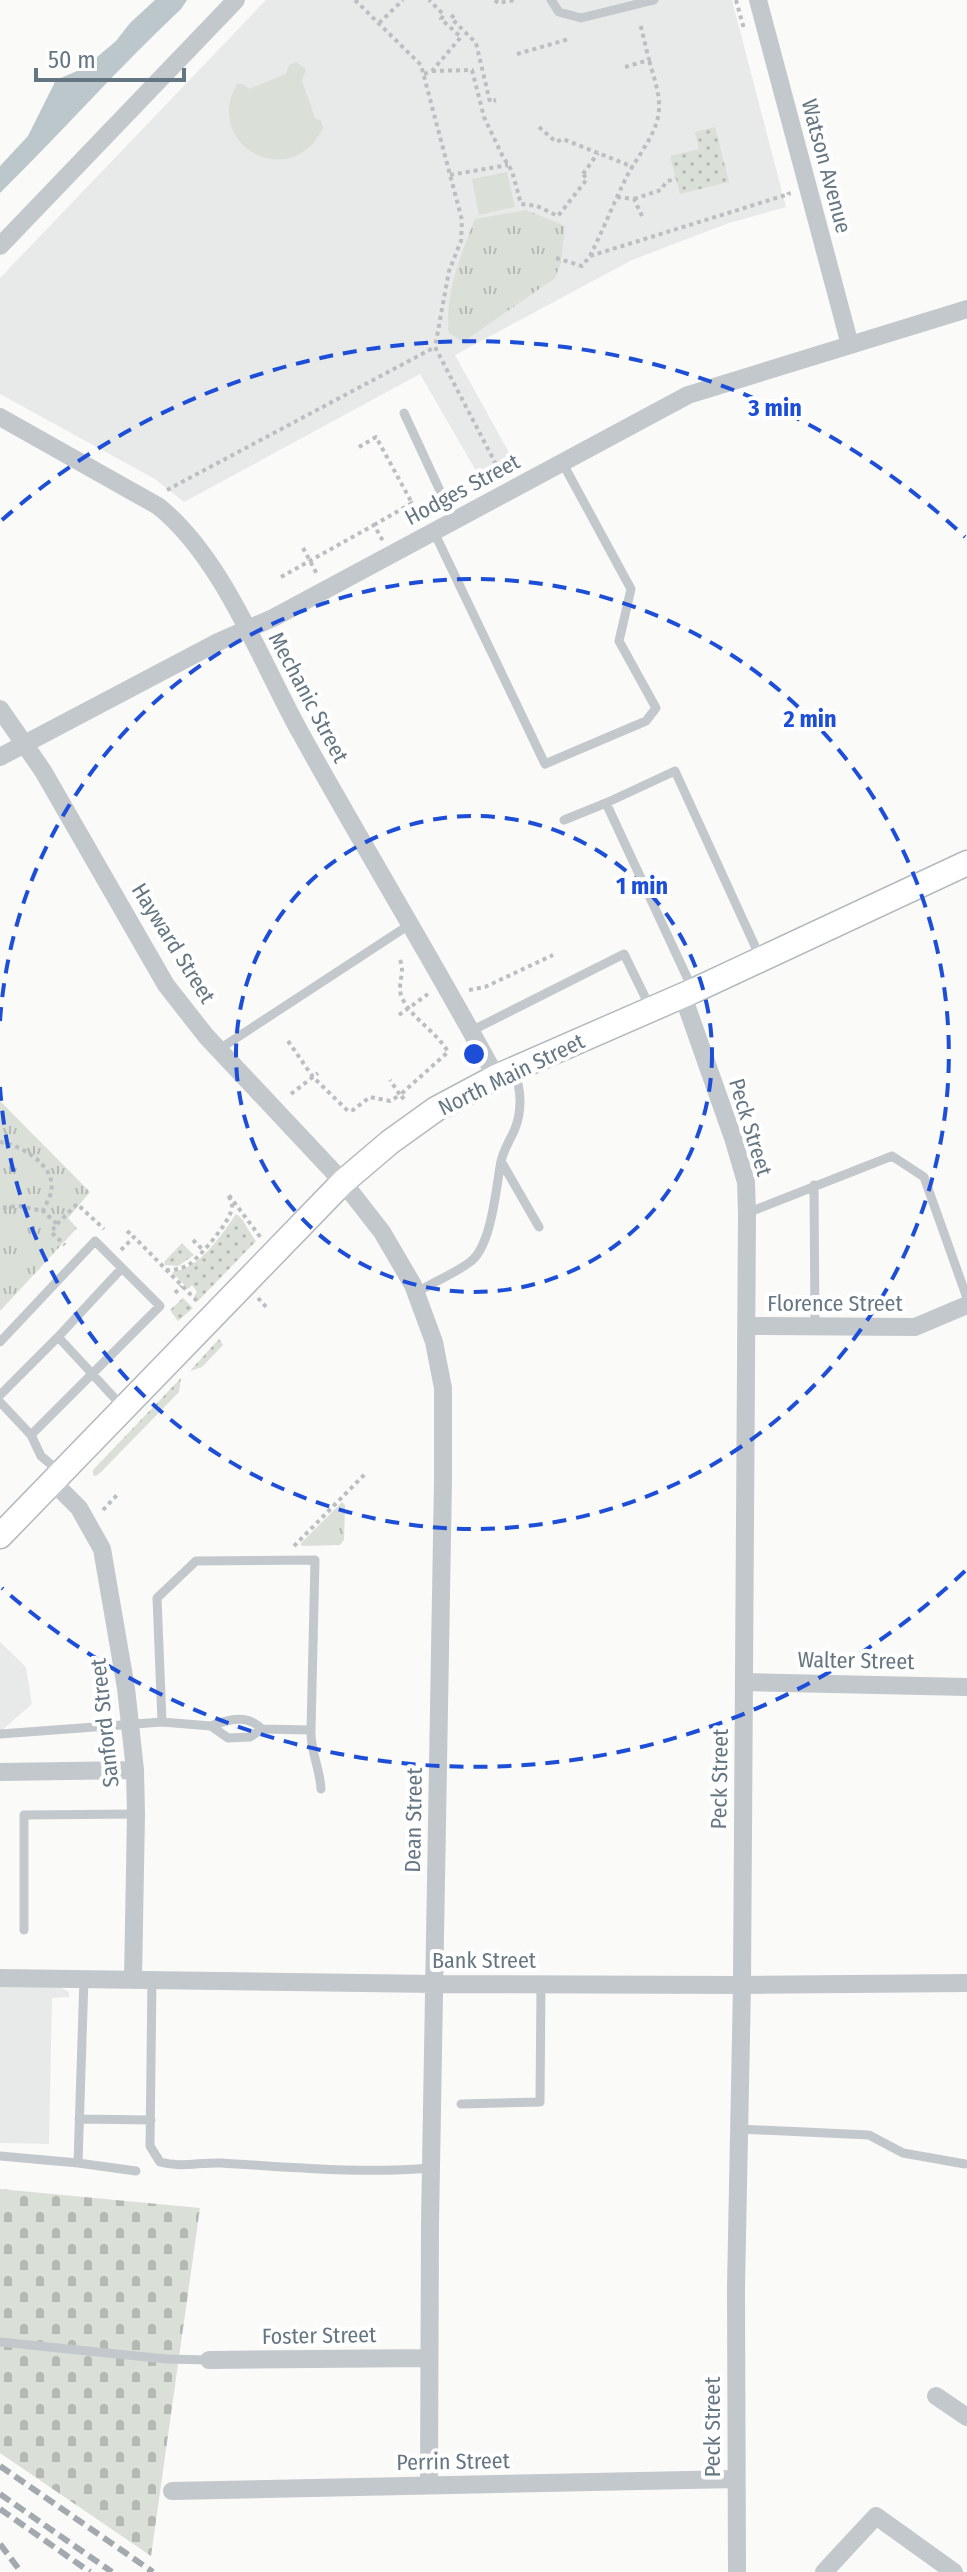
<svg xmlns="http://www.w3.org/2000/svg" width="967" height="2572" font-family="'Fira Sans Condensed',sans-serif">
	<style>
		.built { fill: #e8e9e9 }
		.grass { fill: url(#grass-dots) }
		.cemetery { fill: url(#cemetery-stones) }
		.park { fill: url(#park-tufts) }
		.pitch { fill: #dadfd7 }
		.water { fill: #bbc7cb }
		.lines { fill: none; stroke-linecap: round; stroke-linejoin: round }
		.secondary-casing { stroke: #b3babf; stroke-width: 27 }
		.path { stroke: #bbbfc2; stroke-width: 4; stroke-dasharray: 4 4; stroke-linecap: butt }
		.service { stroke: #c3c8cc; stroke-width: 9 }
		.minor { stroke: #c3c8cc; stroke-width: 18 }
		.secondary { stroke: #fff; stroke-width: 24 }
		.rail { stroke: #a2aab0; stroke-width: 6; stroke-dasharray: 12 6; stroke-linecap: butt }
		.ring { fill: none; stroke: #1d4ed8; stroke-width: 4; stroke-dasharray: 14 10 }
		.labels { text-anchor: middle; stroke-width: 8; stroke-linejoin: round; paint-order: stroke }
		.street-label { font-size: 22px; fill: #657683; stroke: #fff }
		.centre { fill: #1d4ed8; stroke: #fff; stroke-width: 4 }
		.ring-label { font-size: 24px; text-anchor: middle; font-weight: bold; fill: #1d4ed8; stroke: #fff; stroke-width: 8; stroke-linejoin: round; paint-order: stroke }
	</style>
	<defs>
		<pattern id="grass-dots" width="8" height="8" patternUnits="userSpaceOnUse" patternTransform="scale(2)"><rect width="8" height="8" fill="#dadfd7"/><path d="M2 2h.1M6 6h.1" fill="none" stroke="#b4b9b4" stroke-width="1.8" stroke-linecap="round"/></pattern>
		<pattern id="cemetery-stones" width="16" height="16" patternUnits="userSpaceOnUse" patternTransform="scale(2)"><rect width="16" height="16" fill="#dadfd7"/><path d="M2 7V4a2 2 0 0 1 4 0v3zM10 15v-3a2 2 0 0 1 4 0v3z" fill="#b4b9b4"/></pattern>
		<pattern id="park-tufts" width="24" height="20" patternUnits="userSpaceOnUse" patternTransform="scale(2)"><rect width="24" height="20" fill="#dadfd7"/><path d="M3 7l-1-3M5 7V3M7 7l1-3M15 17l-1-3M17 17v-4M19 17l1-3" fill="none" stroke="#b4b9b4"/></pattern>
	</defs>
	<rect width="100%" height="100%" fill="#fafaf8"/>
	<path class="built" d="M266 0H732L786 207 729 223 632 260 455 355 516 465 483 483 420 374 184 502 155 479 0 394V278Z
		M0 1642 26 1667 32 1704 0 1732Z
		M0 1985H56L69 1992V1997L52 1998 49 2144 0 2143Z"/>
	<path class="grass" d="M715 127 729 182 680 194 670 156 699 149 695 132Z
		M236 1214C243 1217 249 1233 256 1241L198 1301 194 1296 197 1292 192 1285 188 1289 172 1272C199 1269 221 1236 236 1214Z
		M182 1243 194 1255 178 1266 165 1265 164 1262Z
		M183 1298 193 1308 178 1321 170 1310Z
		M219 1339 223 1345 202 1367 190 1371Z
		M181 1378 179 1392 102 1471 96 1476 93 1475V1470Z"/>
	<path class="cemetery" d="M0 2189 200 2208 151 2556 0 2453Z"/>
	<path class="park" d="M526 210 565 226 561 263 555 278 463 342 449 333C444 294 461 255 475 219Z
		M0 1101 90 1192 68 1218 77 1228 0 1311Z
		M342 1502 345 1505 344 1540 340 1545 303 1546 300 1544Z"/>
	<path class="pitch" d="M296 62 306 69 302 81 315 118 321 121 323 128C291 194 202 145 237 84H243L249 89 286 74 289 65Z
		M507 172 515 207 479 215 472 179Z"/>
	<path class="water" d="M155 0H187L181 9C118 68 61 133 0 193V166L28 136 56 80 84 68 116 41 130 23Z"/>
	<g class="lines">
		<g class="secondary-casing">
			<path id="secondary" d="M0 1536 343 1182 390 1142 436 1109 496 1077 693 991 967 863"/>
		</g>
		<path class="path" d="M355 0 421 65 462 220 461 241 449 271 435 347
			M495 0 498 3 515 0
			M736 0 744 29
			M454 15 451 18 476 43 490 102 496 100
			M379 23 403 0
			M517 54 569 39
			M625 67 649 60 640 23
			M432 71 472 70 484 117 503 157 512 171 521 204 537 206 558 216 587 179 583 174
			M424 74 432 71 461 37 441 19 444 15 429 0
			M539 127 556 142 563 139 633 167
			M583 174 598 153
			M450 175 508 165
			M617 197 634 199 642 216
			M634 199 661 190 666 182 676 178
			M590 256C603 230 614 202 627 176 638 155 658 133 659 109 660 93 653 75 649 60
			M556 258 582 266 590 256 789 194 788 192
			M359 447 376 437 412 503
			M167 490 435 347 501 474
			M374 525 412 503 421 518
			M303 548 318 576
			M281 577 374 525 383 541
			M400 960C406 973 396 984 402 998 413 1020 436 1031 448 1052L400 1095 406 1101
			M469 990 485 987 553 955
			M399 1015 428 994
			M288 1041 313 1077 348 1111 353 1110 370 1097 390 1101 400 1095 390 1080
			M291 1094 318 1073
			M0 1142C21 1145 57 1166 51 1192 50 1198 45 1205 43 1211L19 1206 0 1208
			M42 1210 57 1224 51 1232 65 1245
			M57 1224 77 1204 104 1229
			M127 1231 134 1237
			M193 1240 203 1250
			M121 1250 134 1237 199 1303
			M166 1270C175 1270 183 1269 191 1263 201 1255 233 1219 232 1206 232 1202 229 1198 228 1194L261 1238
			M175 1293 182 1286
			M258 1298 267 1308
			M103 1510 117 1495
			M294 1546 365 1474"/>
		<path class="service" d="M551 0 559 12 581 18 654 0
			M404 413 454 521
			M434 532 545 764 646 721 656 708 619 641 631 589 562 462
			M564 820 606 803
			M692 988 606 803 675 771 760 957
			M471 1031 624 954 650 1007
			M218 1050 409 925
			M514 1072C522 1090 522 1113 514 1131 509 1142 504 1149 501 1161L539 1227
			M814 1185 815 1327
			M747 1213 892 1156 924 1177 967 1298
			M416 1293C433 1282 454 1274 470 1262 492 1246 496 1187 501 1161
			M0 1342 95 1241 122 1268
			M0 1395 58 1337
			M0 1402 31 1435 160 1306 122 1268 58 1337C80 1360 101 1384 123 1407
			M31 1435 41 1456 60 1472
			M162 1722 211 1726
			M311 1730C310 1751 320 1768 321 1789
			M0 1734 162 1722 157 1598 196 1561 315 1560 311 1730 262 1729 250 1737 228 1738 211 1726C229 1719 247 1714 262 1729
			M24 1930V1815L136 1814
			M152 1979 150 2146 160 2162C181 2168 200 2162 221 2163 291 2167 361 2174 431 2168
			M461 2104 540 2102 541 1985
			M79 2119 151 2120
			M739 2129 869 2135 903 2153 965 2164
			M0 2156 78 2163 84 1978
			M78 2163 136 2171
			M0 2342 166 2359 209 2360"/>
		<path class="minor" d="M758 0 850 345
			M0 246 236 0
			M0 417 158 506C223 558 260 660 300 732 364 848 433 960 496 1077
			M0 709 43 771 166 985 206 1036 343 1182 382 1232 413 1285 434 1342 443 1388V1480L430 2223 429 2485
			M0 757 218 642 273 618 688 395 967 309
			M683 996 733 1138 746 1182 747 1213 742 1985 736 2287 737 2572
			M747 1326 915 1327 967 1305
			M52 1481 79 1508 102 1549 126 1688 135 1770 136 1814 133 1979
			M744 1682 967 1687
			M0 1772 135 1770
			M0 1978 435 1984 742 1985 967 1983
			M209 2360 429 2358
			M936 2396 967 2417
			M172 2491 736 2479
			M824 2572 876 2516 954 2572"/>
		<use href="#secondary" class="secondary"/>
		<path class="rail" d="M0 2466 153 2572
			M0 2494 112 2572
			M0 2509 90 2572
			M0 2544 21 2572"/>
	</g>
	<g class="ring">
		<circle cx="474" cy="1054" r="238"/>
		<path d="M0 1021A475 475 0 1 1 0 1087"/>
		<path d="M965 1571A713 713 0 0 1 2 1588M2 520A713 713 0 0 1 965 537"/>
	</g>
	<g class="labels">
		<g class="street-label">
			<text transform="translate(827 166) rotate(75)" y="8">Watson Avenue</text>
			<text transform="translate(462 489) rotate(-28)" y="8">Hodges Street</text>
			<text transform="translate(309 697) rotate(62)" y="8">Mechanic Street</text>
			<text transform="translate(174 943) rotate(58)" y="8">Hayward Street</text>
			<text transform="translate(511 1074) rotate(-26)" y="8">North Main Street</text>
			<text transform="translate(751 1127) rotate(73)" y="8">Peck Street</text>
			<text x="835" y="1311">Florence Street</text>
			<text transform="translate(856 1660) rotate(1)" y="8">Walter Street</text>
			<text transform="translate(104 1723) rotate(-96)" y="8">Sanford Street</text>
			<text transform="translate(719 1779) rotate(-89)" y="8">Peck Street</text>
			<text transform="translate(413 1820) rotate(-89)" y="8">Dean Street</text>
			<text x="484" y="1968">Bank Street</text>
			<text transform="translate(319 2335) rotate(-1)" y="8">Foster Street</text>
			<text transform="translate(712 2427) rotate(-90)" y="8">Peck Street</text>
			<text transform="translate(453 2461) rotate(-1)" y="8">Perrin Street</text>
		</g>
	</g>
	<circle cx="474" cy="1054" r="12" class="centre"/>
	<g class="ring-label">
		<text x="775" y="416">3 min</text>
		<text x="810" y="727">2 min</text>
		<text x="642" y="894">1 min</text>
	</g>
	<path d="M36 68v12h148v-12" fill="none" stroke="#657683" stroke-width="4"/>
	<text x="48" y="68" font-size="24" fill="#657683" stroke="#ffffff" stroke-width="6" paint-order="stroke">50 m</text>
</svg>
